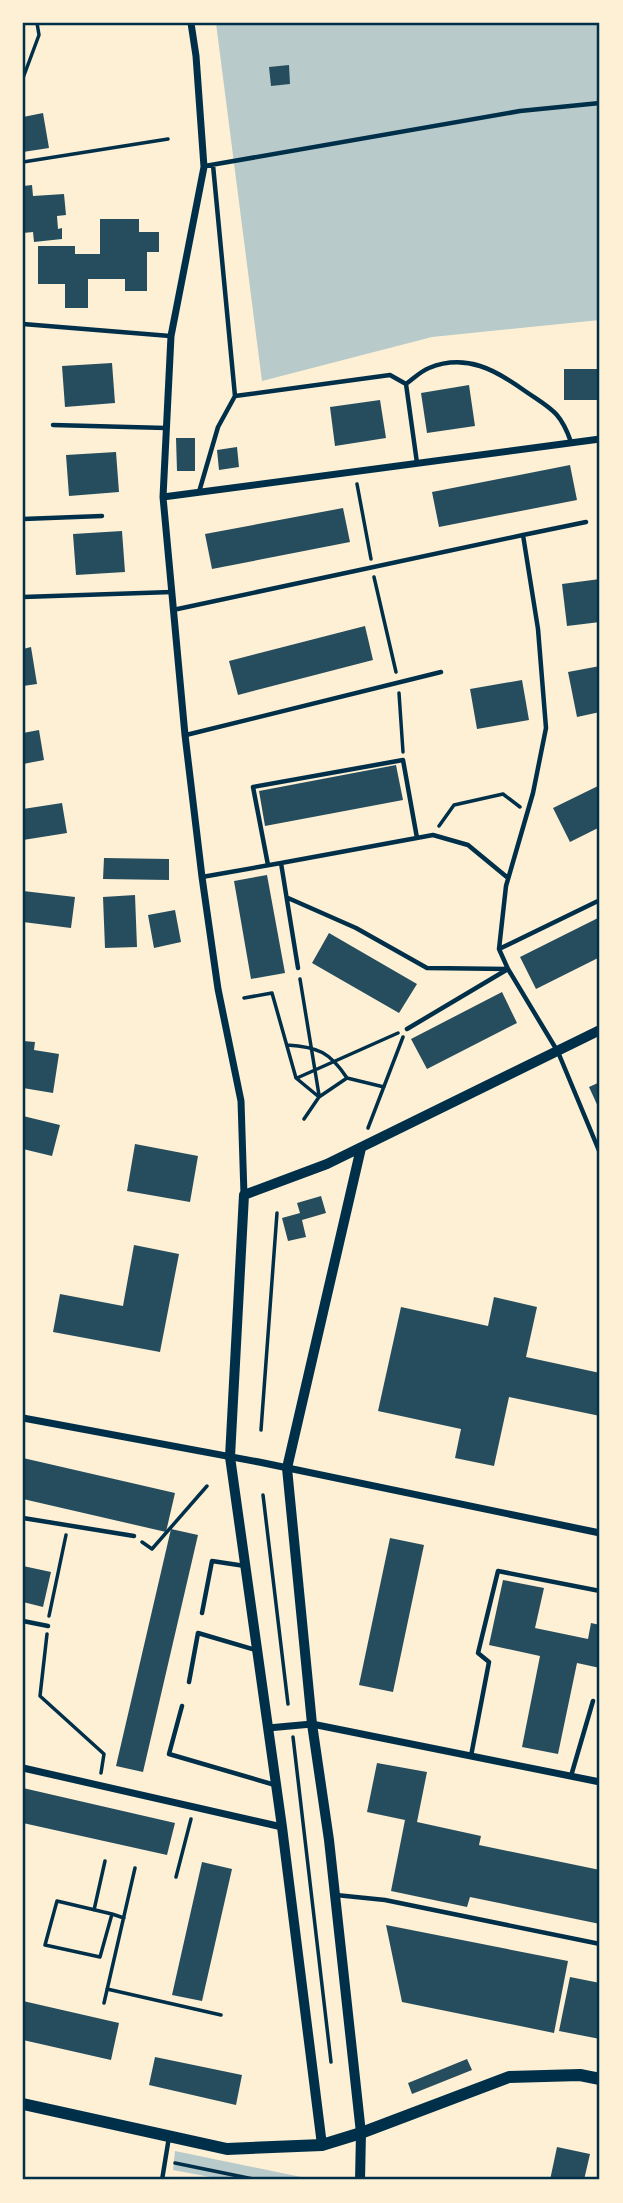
<svg xmlns="http://www.w3.org/2000/svg" width="623" height="2203" font-family="'Sofia Sans Condensed',sans-serif">
	<style>
		.green { fill: #b9caca }
		.building { fill: #264d5e }
		.lines { fill: none; stroke-linecap: round; stroke-linejoin: round }
		.path { stroke: #003049; stroke-width: 3.5 }
		.service { stroke: #003049; stroke-width: 4.5 }
		.minor { stroke: #003049; stroke-width: 7 }
		.tertiary { stroke: #003049; stroke-width: 10 }
		.secondary { stroke: #003049; stroke-width: 12 }
		.neatline { fill: none; stroke: #003049; stroke-width: 2.5 }
	</style>
	<rect width="100%" height="100%" fill="#fdf0d5"/>
	<path class="green" d="M216 23H600V320L432 337 262 381Z
		M175 2151 316 2180H226L173 2170Z"/>
	<path class="building" d="M289 65 290 84 271 86 269 67Z
		M43 113 49 148 23 152V117Z
		M32 185 33 196 64 194 66 215 57 216 58 229 62 228V239L34 242 33 232 23 233V186Z
		M100 219H139V232H159V252H147V291H125V279H88V308H65V284H38V246H75V254H100Z
		M112 363 115 403 65 407 62 366Z
		M564 369H600V400H564Z
		M469 385 475 426 427 433 421 393Z
		M380 400 386 438 335 446 330 407Z
		M176 438H195V471H177Z
		M237 447 239 467 219 470 217 450Z
		M116 452 119 492 69 496 66 455Z
		M570 465 577 500 439 527 432 492Z
		M343 508 350 542 212 569 205 534Z
		M122 531 125 572 76 575 73 534Z
		M600 579V622L567 626 562 584Z
		M365 626 373 660 238 695 229 661Z
		M31 647 37 684 23 686V649Z
		M600 666V712L577 717 568 672Z
		M522 680 529 720 477 729 470 689Z
		M39 730 44 760 23 764V733Z
		M396 765 403 800 265 826 259 791Z
		M600 785V827L570 842 553 808Z
		M62 803 67 833 23 840V809Z
		M104 858 169 859V880L103 879Z
		M267 875 285 973 251 979 234 881Z
		M23 891 75 897 71 928 23 922Z
		M135 895 137 947 105 948 103 897Z
		M175 910 181 942 154 948 148 915Z
		M600 917V957L536 989 520 957Z
		M329 933 417 984 399 1013 312 963Z
		M502 992 517 1023 427 1069 411 1039Z
		M23 1041 35 1042 34 1050 59 1054 53 1093 23 1088Z
		M600 1082V1111L589 1087Z
		M23 1116 60 1125 52 1156 23 1149Z
		M135 1144 198 1156 190 1202 127 1191Z
		M321 1196 326 1213 302 1220 306 1237 288 1241 282 1218 300 1213 297 1203Z
		M134 1245 179 1254 160 1352 53 1332 60 1294 123 1306Z
		M494 1297 537 1307 526 1357 600 1373V1416L509 1397 494 1466 455 1458 461 1429 378 1411 401 1307 488 1326Z
		M23 1458 175 1493 166 1532 23 1499Z
		M171 1529 198 1535 143 1772 116 1766Z
		M390 1538 424 1545 393 1692 359 1685Z
		M23 1566 51 1572 43 1607 23 1602Z
		M503 1580 544 1588 535 1628 588 1639 591 1623 600 1625V1668L577 1663 558 1754 522 1747 540 1656 489 1645Z
		M377 1763 427 1772 417 1822 481 1836 479 1845 600 1870V1924L470 1897 467 1907 391 1891 405 1820 367 1812Z
		M23 1788 175 1823 167 1855 23 1823Z
		M202 1862 232 1869 202 2001 172 1995Z
		M386 1925 568 1961 554 2033 402 2002Z
		M570 1977 600 1983V2039L559 2031Z
		M23 2001 119 2023 111 2060 23 2040Z
		M155 2057 242 2075 236 2105 149 2085Z
		M467 2059 472 2070 412 2094 408 2083Z
		M557 2147 590 2154 584 2180H550Z"/>
	<g class="lines">
		<path class="path" d="M23 78 39 35 37 23
			M23 162 168 139
			M357 484 371 559
			M374 577 396 672
			M399 693 403 752
			M439 826 454 805 503 794 520 807
			M300 979 319 1095
			M244 998 272 993 296 1078 319 1097
			M287 1045C318 1047 330 1052 347 1078
			M297 1078 398 1033
			M304 1119 319 1097 347 1078 384 1087
			M368 1128 403 1037
			M261 1430 277 1213
			M263 1495 288 1704
			M142 1542 152 1549 207 1486
			M49 1616 66 1535
			M47 1634 40 1696 104 1754 101 1773
			M293 1737 331 2062
			M176 1877 191 1819
			M94 1910 105 1861
			M112 1914 57 1901 45 1945 100 1957 112 1914 124 1918
			M107 1989 221 2015
			M104 2003 135 1868
			M175 2163 258 2180"/>
		<path class="service" d="M213 165 235 396
			M205 166 520 111 600 103
			M23 324 170 336
			M406 384C413 379 421 371 429 368 466 353 496 370 525 391 551 409 560 411 571 442
			M53 425 166 428
			M199 492 218 427 235 396 390 375 406 384 417 463
			M23 519 102 516
			M523 535 586 522
			M23 596V597L172 592
			M173 610 523 535 538 629 546 728 533 793 506 886 499 949
			M186 735 441 672
			M281 863 433 835 468 845 508 878
			M268 865 253 787 403 760 417 838
			M202 877 281 863 298 968
			M288 898 356 928 427 968 508 969 499 949 600 900
			M407 1029 508 969 558 1052 600 1153
			M23 1518 134 1536
			M202 1613 212 1561 245 1566
			M23 1621 48 1626
			M189 1682 198 1633 256 1650
			M182 1706 169 1754 275 1785
			M471 1756 489 1662 478 1653 498 1571 600 1591
			M571 1776 593 1701
			M336 1895 385 1900 600 1944
			M162 2180 169 2137"/>
		<path class="minor" d="M191 23 196 56 204 167 171 336 163 497 185 735 202 877 218 989 241 1101 244 1195
			M163 497 600 439
			M23 1418 259 1462 600 1533
			M268 1728 312 1724 600 1782
			M23 1768 282 1827"/>
		<path class="tertiary" d="M322 2145 282 1827 230 1457 244 1195 327 1164 600 1030
			M360 2180 361 2133 329 1840 312 1724 287 1468 361 1148"/>
		<path class="secondary" d="M23 2104 227 2149 322 2145 361 2133 509 2077 580 2075 600 2079"/>
	</g>
	<rect width="623" height="2203" fill="none" stroke="#fdf0d5" stroke-width="49"/>
	<rect x="24" y="24" width="574" height="2154" class="neatline"/>
</svg>
